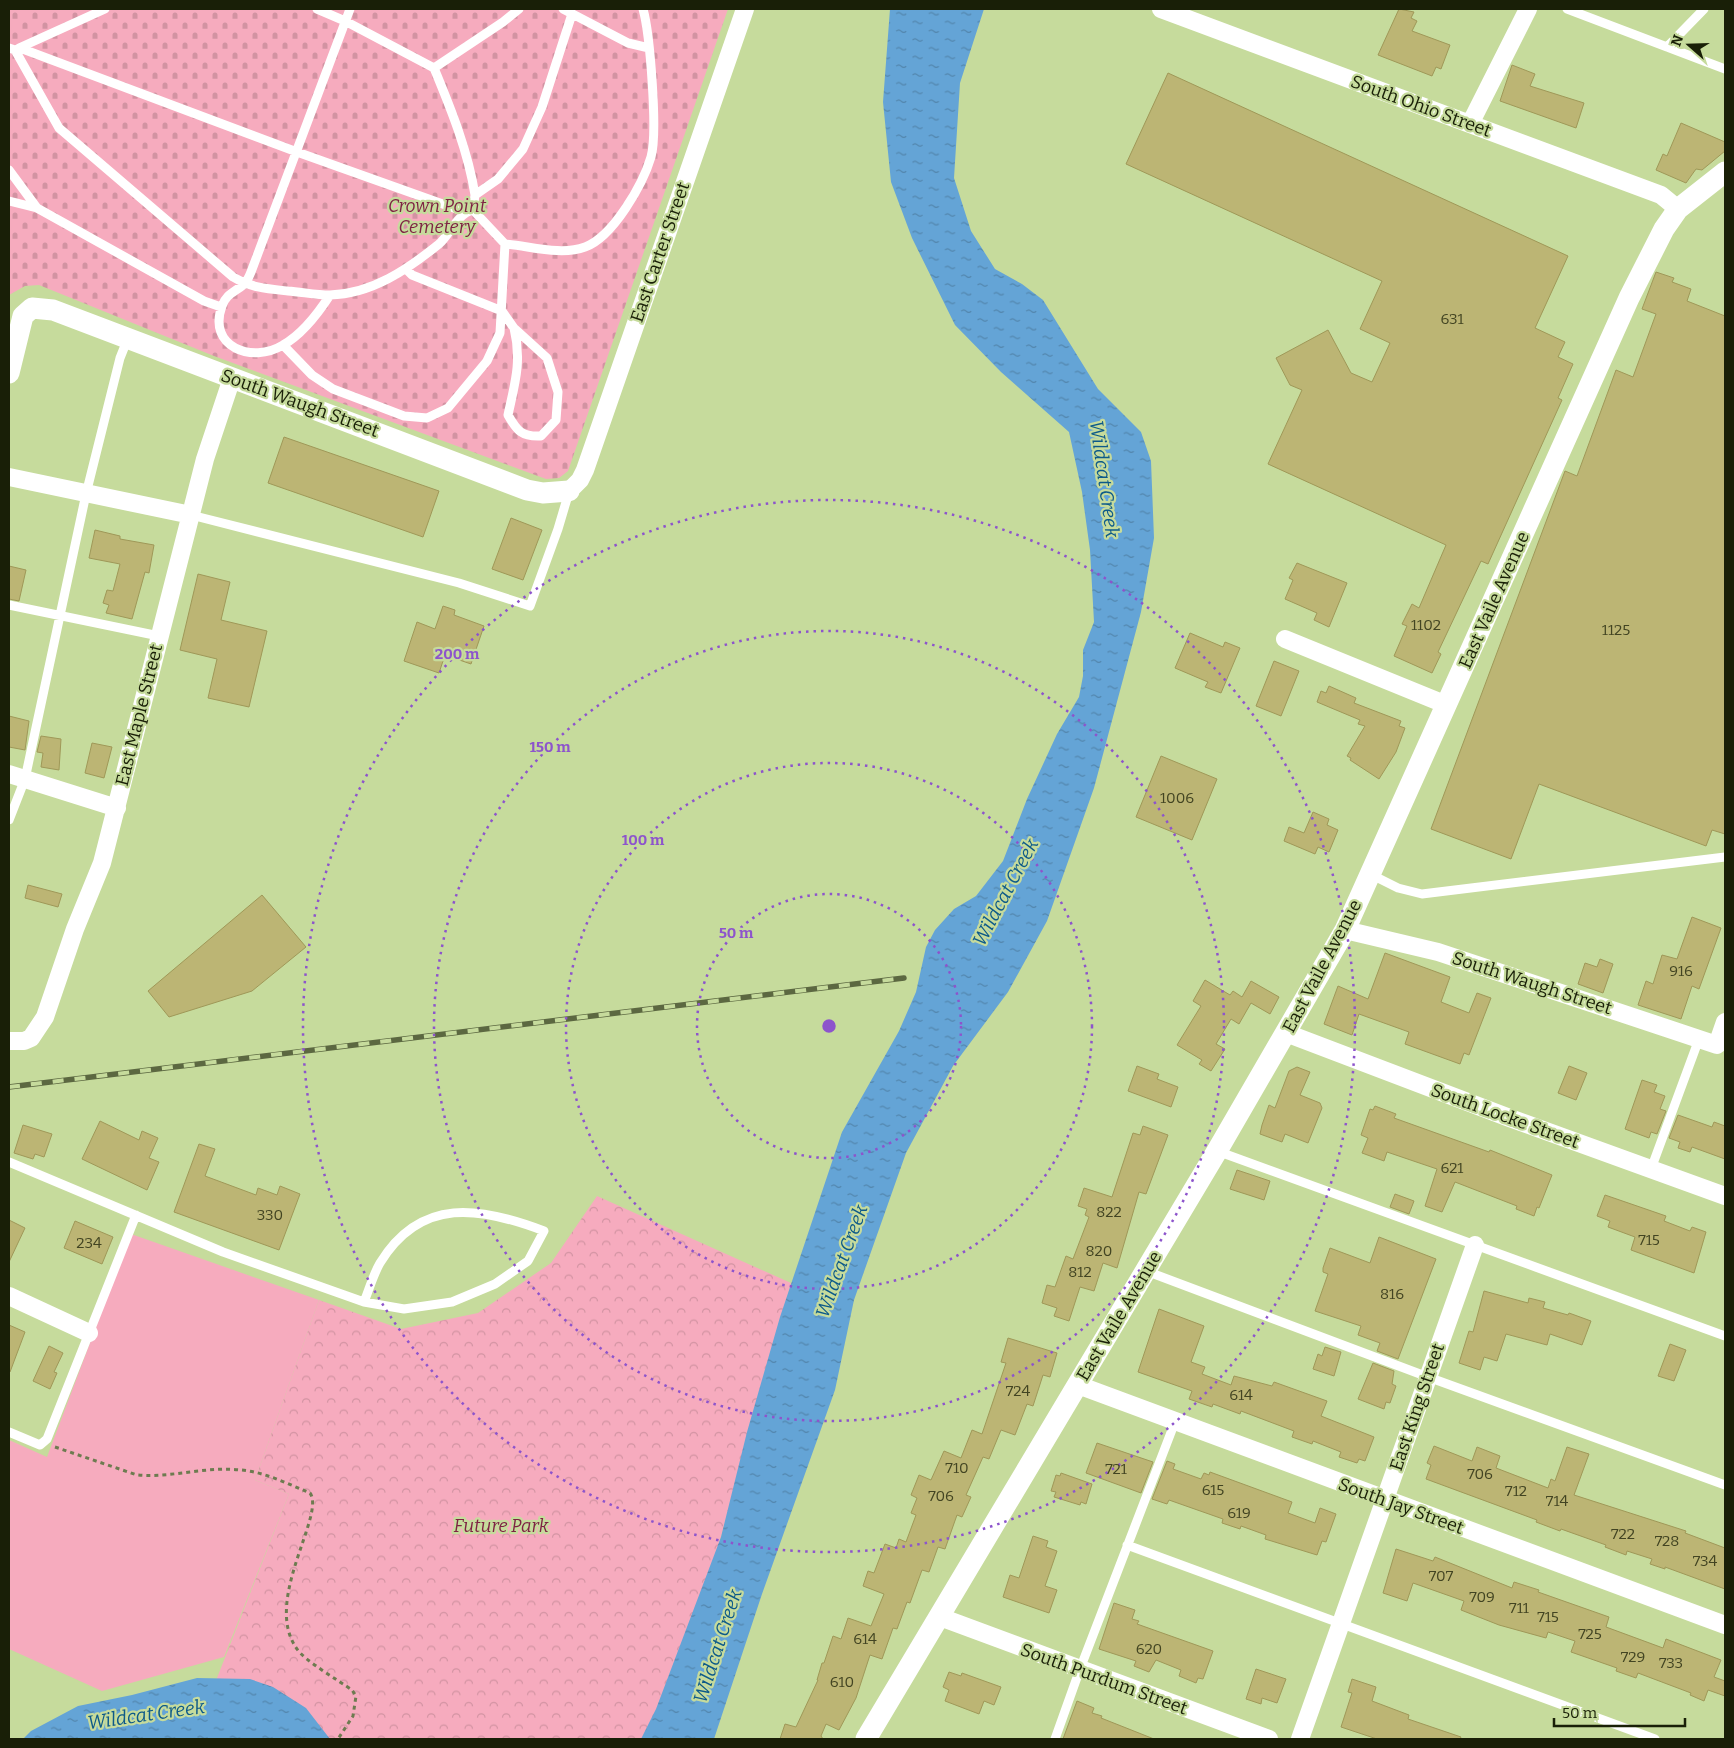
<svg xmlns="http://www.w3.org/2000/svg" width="1734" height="1748" font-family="Bitter,serif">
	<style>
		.green { fill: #f6abbe }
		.cemetery { fill: url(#cemetery-stones) }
		.park { fill: url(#park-crowns) }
		.water { fill: url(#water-ripples) }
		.building { fill: #bcb574; stroke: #9f9858 }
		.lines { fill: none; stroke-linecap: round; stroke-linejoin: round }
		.path { stroke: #6d7b50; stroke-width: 3; stroke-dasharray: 4 4; stroke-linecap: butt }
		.service { stroke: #fff; stroke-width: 9 }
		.minor { stroke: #fff; stroke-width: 18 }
		.tertiary { stroke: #fff; stroke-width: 21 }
		.rail-casing { stroke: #5c6841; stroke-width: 5.5 }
		.rail { stroke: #c6db9c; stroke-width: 4; stroke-dasharray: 11; stroke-linecap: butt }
		.ring { fill: none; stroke: #8d54cc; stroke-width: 2.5; stroke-dasharray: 2.5 5 }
		.labels { text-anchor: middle; stroke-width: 4.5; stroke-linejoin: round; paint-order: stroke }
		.number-label { font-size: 15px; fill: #424422 }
		.street-label { font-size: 18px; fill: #191f07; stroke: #c6db9c }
		.park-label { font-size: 18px; font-style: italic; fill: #7e2243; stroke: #c6db9c }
		.water-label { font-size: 19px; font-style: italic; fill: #0d5a89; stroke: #c6db9c }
		.centre { fill: #8d54cc; stroke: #c6db9c; stroke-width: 2.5 }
		.ring-label { font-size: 15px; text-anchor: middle; font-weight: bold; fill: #8d54cc; stroke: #c6db9c; stroke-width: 4.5; stroke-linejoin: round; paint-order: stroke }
	</style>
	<defs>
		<pattern id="cemetery-stones" width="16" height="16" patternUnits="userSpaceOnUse" patternTransform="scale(1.25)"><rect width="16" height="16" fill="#f6abbe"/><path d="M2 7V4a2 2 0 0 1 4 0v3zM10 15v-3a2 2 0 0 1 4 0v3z" fill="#d293a2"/></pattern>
		<pattern id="park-crowns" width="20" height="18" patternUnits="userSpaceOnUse" patternTransform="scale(1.25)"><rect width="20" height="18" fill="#f6abbe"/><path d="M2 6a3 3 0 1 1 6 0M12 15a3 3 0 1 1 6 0" fill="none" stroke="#d293a2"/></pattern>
		<pattern id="water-ripples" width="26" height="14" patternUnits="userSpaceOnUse" patternTransform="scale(1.25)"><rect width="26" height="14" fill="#64a4d6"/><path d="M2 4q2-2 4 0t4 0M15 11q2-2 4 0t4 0" fill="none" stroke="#5285ac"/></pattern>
	</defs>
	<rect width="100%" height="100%" fill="#c6db9c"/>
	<path class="green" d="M131 1234 319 1300 255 1480 289 1494 224 1657 102 1691 9 1649V1440L47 1457Z"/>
	<path class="cemetery" d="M9 9H728L568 471 559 478 546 479 214 356 39 285 25 286 9 295Z"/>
	<path class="park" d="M597 1196 791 1283 721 1537 667 1709 647 1739H264L208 1701 289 1494 255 1480 319 1300 401 1329 478 1313 551 1263Z"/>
	<path class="water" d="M890 9H984L960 83 954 178 971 231 995 269 1022 284 1043 300 1098 389 1141 432 1151 461 1154 538 1141 612 1094 788 1047 921 1008 992 953 1066 906 1153 854 1300 835 1390 762 1594 714 1739H641L656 1709 721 1537 747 1432 780 1317 842 1132 899 1031 916 992 926 947 935 930 954 909 976 896 1003 861 1027 799 1057 734 1079 697 1083 676V650L1094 622 1090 550 1082 492 1069 432 1001 372 955 325 912 238 891 182 883 102Z
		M197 1678 250 1679 273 1687 306 1708 330 1739H23L31 1731 78 1706 132 1695Z"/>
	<path class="building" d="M1399 9 1414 12 1411 18 1417 21 1412 31 1450 45 1441 69 1436 67 1432 76 1378 55Z
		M1512 65 1535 74 1530 86 1584 103 1576 128 1500 101Z
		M1168 73 1568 256 1535 328 1565 342 1558 357 1573 364 1558 398 1562 400 1488 564 1481 561 1438 652 1441 654 1432 673 1394 656 1407 626 1402 624 1412 604 1419 608 1446 545 1268 464 1302 390 1290 385 1276 358 1328 330 1351 373 1372 382 1390 343 1360 329 1382 281 1126 164Z
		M1681 123 1725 142V151L1702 170 1696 169 1686 183 1656 170 1663 154 1667 156Z
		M1656 272 1674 278 1672 282 1691 289 1687 301 1725 316V834L1712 830 1706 846 1539 784 1511 859 1431 829 1565 471 1577 476 1616 370 1633 377 1656 314 1642 309Z
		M284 437 439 491 423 537 268 483Z
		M511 518 542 530 523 580 492 569Z
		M95 530 120 536V539L154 545 149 573 145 572 132 619 106 613 109 605 103 603 107 590 113 591 120 564 89 558Z
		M1297 563 1347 583 1329 627 1314 620 1317 613 1285 599 1293 580 1289 578Z
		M9 566 26 570 19 601 9 599Z
		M198 574 230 582 221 620 267 631 249 707 208 698 217 659 180 650Z
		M443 606 455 610 454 615 484 626 471 664 445 655 439 673 404 661 417 622 435 629Z
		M1190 633 1223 647 1225 642 1240 648 1221 693 1205 687 1208 682 1175 668Z
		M1274 661 1299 671 1281 716 1256 706Z
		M1329 686 1356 698 1354 703 1401 721 1399 726 1405 728 1396 752 1379 779 1350 760 1351 758 1347 756 1365 726 1358 724 1360 720 1317 702 1321 691 1326 693Z
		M9 716 29 721 25 750 9 747Z
		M41 736 61 739 59 770 41 767 43 753 37 752Z
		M92 743 112 747 104 778 85 773Z
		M1161 756 1217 779 1192 840 1136 817Z
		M1313 812 1329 819 1327 825 1338 830 1329 852 1318 847 1315 854 1284 841 1289 827 1304 833Z
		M28 885 62 894 58 907 25 898Z
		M262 895 306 947 252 991 169 1017 148 991Z
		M1692 917 1721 928 1699 989 1692 986 1681 1019 1638 1005 1646 981 1653 984 1662 955 1677 959Z
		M1385 953 1450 977 1441 1002 1469 1013 1477 993 1491 998 1469 1055 1464 1053 1460 1064 1405 1044 1409 1032 1359 1014 1352 1035 1324 1024 1338 986 1368 999Z
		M1600 959 1613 964 1603 993 1578 984 1585 963 1597 967Z
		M1205 980 1230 995 1233 991 1242 997 1251 981 1279 997 1270 1014 1251 1003 1239 1024 1231 1019 1216 1044 1225 1049 1211 1071 1199 1064 1202 1060 1177 1045 1201 1006 1193 1001Z
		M1137 1066 1159 1074 1157 1079 1178 1087 1171 1107 1128 1091Z
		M1569 1066 1587 1073 1576 1100 1558 1093Z
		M1297 1067 1310 1072 1300 1095 1320 1103 1322 1108 1308 1143 1285 1134 1282 1142 1260 1134 1262 1125 1269 1105 1275 1108 1289 1071Z
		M1642 1080 1657 1085 1654 1092 1665 1096 1660 1109 1666 1111 1657 1134 1651 1132 1649 1138 1625 1129Z
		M1375 1106 1396 1114 1394 1118 1489 1152 1490 1150 1552 1175 1539 1208 1537 1207 1534 1216 1516 1209 1517 1206 1455 1182 1442 1212 1425 1206 1437 1169 1387 1152 1384 1161 1362 1153 1368 1138 1361 1135 1370 1109 1373 1110Z
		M1678 1115 1712 1127 1714 1122 1725 1126V1159L1692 1147 1690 1152 1678 1148 1680 1142 1669 1138Z
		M100 1121 139 1140 142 1131 158 1138 149 1158 159 1162 147 1190 82 1159Z
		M23 1125 52 1134 44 1157 35 1154 33 1159 14 1153Z
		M1143 1126 1168 1135 1146 1194 1139 1192 1117 1268 1103 1263 1094 1291 1080 1287 1069 1321 1054 1316 1057 1308 1042 1303 1047 1285 1055 1287 1066 1256 1073 1259 1089 1217 1085 1215 1087 1209 1078 1206 1084 1188 1112 1197 1133 1133 1140 1135Z
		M199 1144 215 1149 205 1176 256 1195 258 1188 277 1195 280 1186 300 1194 279 1250 174 1212Z
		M1237 1170 1270 1181 1264 1200 1230 1189Z
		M1395 1194 1414 1201 1409 1214 1390 1207Z
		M1605 1195 1666 1216 1664 1221 1690 1231 1692 1227 1706 1232 1694 1273 1631 1250 1635 1237 1608 1227 1610 1221 1597 1216Z
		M9 1220 25 1228 9 1262Z
		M75 1221 113 1237 102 1264 64 1248Z
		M1379 1237 1436 1259 1398 1359 1377 1351 1380 1343 1358 1335 1361 1326 1315 1311 1328 1274 1323 1272V1268L1330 1248 1370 1263Z
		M1484 1291 1528 1303 1529 1298 1545 1302 1543 1308 1568 1315 1569 1313 1591 1321 1582 1345 1550 1334 1547 1345 1506 1334 1497 1361 1484 1357 1480 1370 1459 1363 1469 1331 1473 1332Z
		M1159 1309 1204 1326 1191 1362 1205 1367 1202 1374 1231 1385 1234 1376 1272 1386 1274 1382 1327 1401 1321 1416 1374 1437 1365 1461 1359 1459 1357 1463 1339 1457 1341 1452 1313 1441 1312 1444 1292 1437 1294 1431 1241 1411 1240 1414 1213 1404 1212 1407 1189 1399 1192 1391 1138 1372Z
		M9 1325 25 1332 10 1372 9 1371Z
		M1008 1338 1057 1353 1050 1377 1043 1375 1033 1406 1027 1404 1015 1435 1001 1430 989 1459 983 1457 966 1495 971 1497 962 1517 957 1515 945 1549 938 1547 929 1572 922 1570 910 1603 907 1602 897 1629 893 1628 882 1659 870 1655 856 1698 839 1730 826 1724 821 1736 823 1739H780L785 1724 796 1727 818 1680H817L822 1663H824L833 1636 841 1639 848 1618 871 1626 884 1594 863 1586 868 1571 874 1573 885 1544 896 1548 899 1539 906 1542 916 1515 911 1513 917 1498 911 1495 919 1475 931 1480 944 1451 961 1458 972 1430 982 1434 1006 1363 1001 1362Z
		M1670 1344 1686 1350 1674 1381 1658 1376Z
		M49 1346 63 1353 54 1372 57 1373 50 1389 33 1381Z
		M1325 1347 1341 1352 1334 1376 1313 1369 1318 1354 1322 1356Z
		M1373 1363 1394 1371 1392 1384 1396 1386 1390 1403 1386 1402 1384 1409 1358 1399Z
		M1097 1443 1153 1462 1141 1493 1086 1473Z
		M1434 1446 1472 1461 1477 1447 1500 1456 1496 1468 1548 1488 1551 1479 1555 1481 1567 1447 1589 1454 1574 1495 1686 1531 1685 1533 1725 1548V1589L1665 1567V1569L1650 1564 1652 1559 1627 1551 1626 1555 1605 1547 1606 1545 1561 1529 1560 1531 1536 1522 1537 1520 1426 1479 1431 1465 1427 1463Z
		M1167 1461 1175 1464 1173 1469 1201 1479 1204 1473 1209 1475 1210 1472 1292 1502 1288 1513 1315 1523 1320 1508 1336 1514 1326 1542 1322 1541 1317 1555 1265 1539 1266 1535 1241 1526 1240 1529 1222 1523 1223 1519 1169 1500 1167 1504 1152 1499Z
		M1061 1473 1092 1484 1086 1504 1081 1502 1080 1505 1054 1497 1056 1492 1051 1491 1056 1475 1060 1476Z
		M1033 1536 1048 1541 1046 1547 1057 1551 1045 1586 1057 1590 1049 1613 1003 1597 1010 1575 1019 1578Z
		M1396 1549 1433 1561 1435 1557 1512 1588 1514 1582 1539 1590 1538 1592 1609 1617 1606 1627 1663 1648 1666 1639 1721 1660 1714 1677 1725 1681V1696L1708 1690 1704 1701 1690 1695 1691 1693 1638 1673 1636 1678 1616 1671 1617 1668 1571 1652 1575 1641 1548 1632 1546 1638 1499 1625 1461 1610 1464 1601 1413 1583 1407 1601 1383 1593Z
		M1114 1603 1135 1610 1132 1619 1139 1621 1137 1624 1213 1651 1203 1679 1198 1678 1196 1683 1179 1676 1181 1670 1156 1660 1149 1672 1134 1666 1136 1661 1099 1649Z
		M1256 1669 1286 1679 1277 1703 1262 1698 1261 1704 1246 1699Z
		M949 1672 961 1676 962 1673 1001 1687 994 1705 984 1701 979 1714 945 1701 949 1690 943 1687Z
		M1352 1679 1376 1687 1372 1701 1409 1715 1408 1719 1461 1737 1460 1739H1377L1341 1727 1352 1693 1348 1692Z
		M1077 1701 1094 1708 1092 1713 1102 1716 1101 1718 1154 1739H1063Z"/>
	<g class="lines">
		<path class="path" d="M55 1447 137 1475C172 1478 206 1466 241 1470 265 1472 288 1484 310 1493 326 1515 262 1601 297 1649 305 1661 338 1680 352 1690L356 1696 353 1716 338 1739"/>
		<path class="service" d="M317 9 345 21 434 68C451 109 468 151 475 195
			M563 9 628 43 649 48
			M1567 9 1725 69
			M1667 47 1704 9
			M9 48 15 50 59 128 233 277C251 288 268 289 288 291 302 292 316 295 330 295 372 294 408 269 439 244 451 233 457 214 473 210
			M19 48 105 9
			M20 48 297 152 465 212
			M434 68 503 22 519 9
			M9 170 37 208 204 301 221 307
			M9 201 37 208
			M505 244C530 246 561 256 585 247 613 237 643 184 651 157 658 133 650 34 643 9
			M406 269 412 275 502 311 514 328
			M330 295C319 312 301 335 283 345 252 364 207 347 222 306 226 294 235 292 243 285 247 282 249 277 251 272L350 9
			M514 328 547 358 558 392 556 420 541 436C522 437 517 431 508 415 515 383 522 361 514 328Z
			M283 345 312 375 333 389 404 416 427 418 448 408 487 361 500 333 505 244 473 210 475 195 498 179 523 149 542 107 572 14
			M191 515 459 583 530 606 558 529 569 492
			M9 605 159 636
			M9 820 25 779 86 494 120 358 128 338
			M1370 874 1398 888 1422 894 1725 857
			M1217 1151 1725 1336
			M9 1162 223 1252 364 1302 404 1309 452 1302 495 1284 528 1261 544 1231C481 1207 421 1196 380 1263 373 1275 369 1290 364 1302
			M1651 1169 1699 1039
			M1146 1271 1428 1377 1725 1485
			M9 1432 40 1445 47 1439 136 1215
			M1127 1545 1655 1739
			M1055 1739 1080 1669 1175 1422"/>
		<path class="minor" d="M1161 9 1661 195 1678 209
			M1470 124 1528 9
			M9 477 191 515
			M569 491 580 480 585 470 745 9
			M1285 639 1447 705
			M9 774 117 808
			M1345 930 1438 952 1717 1045 1725 1022
			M1286 1033 1507 1117 1725 1196
			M9 1041H24L31 1038 45 1017 75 929 102 863 205 459 232 378
			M9 1296 89 1333
			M1078 1385 1725 1625
			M940 1617 1269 1739
			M1300 1739 1475 1245"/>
		<path class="tertiary" d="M9 373 23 316 32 308 53 310 527 490 543 493 569 491
			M866 1739 1217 1151 1345 930 1629 298 1664 229 1678 209 1725 172"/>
		<g class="rail-casing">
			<path id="rail" d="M9 1087 904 978"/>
		</g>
		<use href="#rail" class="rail"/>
	</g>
	<g class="ring">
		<circle cx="829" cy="1026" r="132"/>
		<circle cx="829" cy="1026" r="263"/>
		<circle cx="829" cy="1026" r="395"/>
		<circle cx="829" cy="1026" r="526"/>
	</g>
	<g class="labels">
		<g class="number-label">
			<text x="1452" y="324">631</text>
			<text x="1426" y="630">1102</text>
			<text x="1616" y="635">1125</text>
			<text x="1177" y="803">1006</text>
			<text x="1681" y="976">916</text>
			<text x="1452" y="1173">621</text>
			<text x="1109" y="1217">822</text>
			<text x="270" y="1220">330</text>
			<text x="1649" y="1245">715</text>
			<text x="89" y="1248">234</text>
			<text x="1099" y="1256">820</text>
			<text x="1080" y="1277">812</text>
			<text x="1392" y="1299">816</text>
			<text x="1018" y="1396">724</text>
			<text x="1241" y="1400">614</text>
			<text x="957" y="1473">710</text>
			<text x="1116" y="1474">721</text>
			<text x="1480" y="1479">706</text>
			<text x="1213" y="1495">615</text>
			<text x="1516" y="1496">712</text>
			<text x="941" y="1501">706</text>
			<text x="1557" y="1506">714</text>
			<text x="1239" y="1518">619</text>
			<text x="1623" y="1539">722</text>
			<text x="1667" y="1546">728</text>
			<text x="1705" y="1566">734</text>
			<text x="1441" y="1581">707</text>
			<text x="1482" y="1602">709</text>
			<text x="1519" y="1613">711</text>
			<text x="1548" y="1622">715</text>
			<text x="1590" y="1639">725</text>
			<text x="865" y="1644">614</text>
			<text x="1149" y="1654">620</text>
			<text x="1633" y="1662">729</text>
			<text x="1671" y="1668">733</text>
			<text x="842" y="1687">610</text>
		</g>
		<g class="street-label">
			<text transform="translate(1421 106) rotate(20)" y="6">South Ohio Street</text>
			<text transform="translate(660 252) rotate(-71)" y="6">East Carter Street</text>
			<text transform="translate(300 403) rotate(20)" y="6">South Waugh Street</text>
			<text transform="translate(1494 600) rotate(-66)" y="6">East Vaile Avenue</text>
			<text transform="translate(139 715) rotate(-76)" y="6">East Maple Street</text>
			<text transform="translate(1322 966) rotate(-62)" y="6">East Vaile Avenue</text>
			<text transform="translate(1532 983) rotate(18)" y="6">South Waugh Street</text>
			<text transform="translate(1505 1116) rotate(20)" y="6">South Locke Street</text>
			<text transform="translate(1119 1316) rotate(-59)" y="6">East Vaile Avenue</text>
			<text transform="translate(1417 1407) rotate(-71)" y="6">East King Street</text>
			<text transform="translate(1401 1506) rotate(20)" y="6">South Jay Street</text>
			<text transform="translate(1104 1679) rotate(20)" y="6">South Purdum Street</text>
		</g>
		<g class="park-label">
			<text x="437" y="212">Crown Point<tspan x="437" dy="21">Cemetery</tspan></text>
			<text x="501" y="1532">Future Park</text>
		</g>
		<g class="water-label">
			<text transform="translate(1105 479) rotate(82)" y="7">Wildcat Creek</text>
			<text transform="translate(1005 892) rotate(-62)" y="7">Wildcat Creek</text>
			<text transform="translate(841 1261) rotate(-70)" y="7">Wildcat Creek</text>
			<text transform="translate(717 1646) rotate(-72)" y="7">Wildcat Creek</text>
			<text transform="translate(146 1714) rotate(-8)" y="7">Wildcat Creek</text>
		</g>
	</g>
	<circle cx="829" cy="1026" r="8" class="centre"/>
	<g class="ring-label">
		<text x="457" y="659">200 m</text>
		<text x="550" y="752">150 m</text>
		<text x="643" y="845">100 m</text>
		<text x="736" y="938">50 m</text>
	</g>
	<rect width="1734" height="1748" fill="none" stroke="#191f07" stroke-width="20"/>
	<g transform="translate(1689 45) rotate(290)" stroke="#c6db9c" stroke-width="4" paint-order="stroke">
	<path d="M0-4L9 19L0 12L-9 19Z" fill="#191f07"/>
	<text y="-8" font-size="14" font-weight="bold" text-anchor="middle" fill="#191f07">N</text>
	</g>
	<path d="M1554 1718v8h131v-8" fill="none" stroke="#191f07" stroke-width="2.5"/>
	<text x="1562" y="1718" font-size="15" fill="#191f07" stroke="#c6db9c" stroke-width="4" paint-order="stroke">50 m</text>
</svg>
